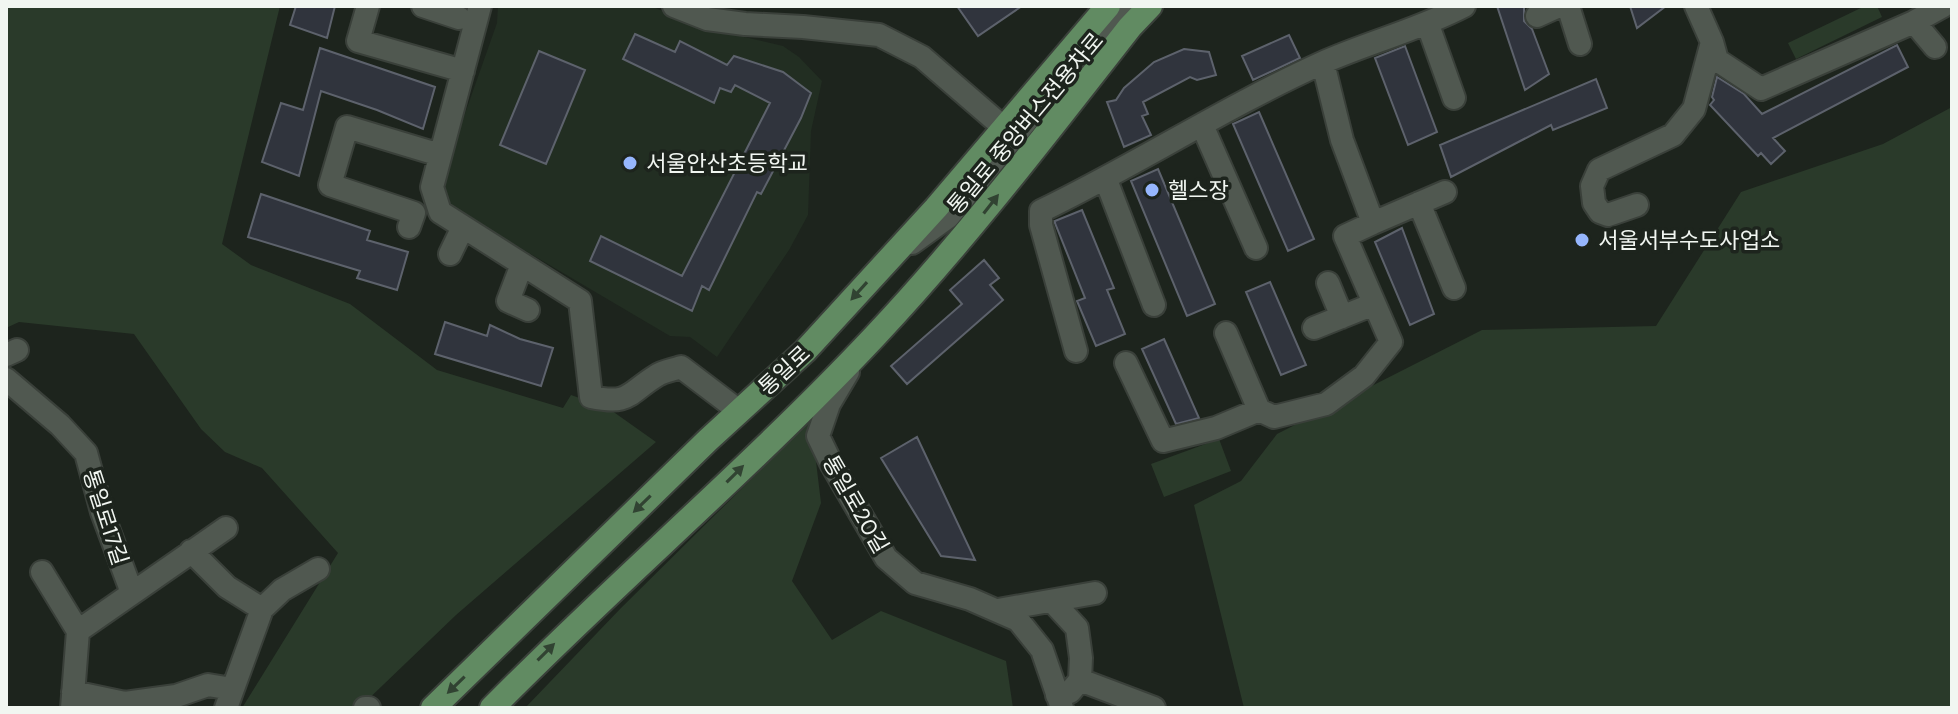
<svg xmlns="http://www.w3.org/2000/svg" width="1958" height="714" font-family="'DM Sans','Noto Sans KR',sans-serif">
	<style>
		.built { fill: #222e22 }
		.green { fill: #2a3a2a }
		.building { fill: #30343d; stroke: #5d626c; stroke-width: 2 }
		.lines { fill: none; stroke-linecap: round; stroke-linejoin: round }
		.minor-casing { stroke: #3a403a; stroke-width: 26 }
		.major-casing { stroke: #3a403a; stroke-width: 28 }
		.minor { stroke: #505850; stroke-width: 22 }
		.major { stroke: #618b62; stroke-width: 24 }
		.oneway { fill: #314332 }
		.poi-dot { fill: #96b6fd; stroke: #1d241d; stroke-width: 3 }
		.labels { text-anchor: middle; stroke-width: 7; stroke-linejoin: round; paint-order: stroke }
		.street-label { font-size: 22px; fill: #f1f6f1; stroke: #1d241d }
		.poi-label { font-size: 22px; fill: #f1f6f1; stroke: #1d241d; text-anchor: start }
	</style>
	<rect width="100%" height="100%" fill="#1d241d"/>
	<path class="built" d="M498 6H651L697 26 783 46 799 57 822 81 811 131 808 215 789 250 717 357 690 337 670 336 446 204 442 188 456 139 497 23Z"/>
	<path class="green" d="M6 6H280L222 244 251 265 350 304 437 370 563 408 571 395 608 408 656 442 456 615 359 708H242L338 553 262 468 225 452 201 429 134 334 19 322 6 328Z
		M1865 6H1877L1882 17 1796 59 1788 43Z
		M1952 107V708H1244L1194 505 1241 481 1277 434 1482 330 1656 326 1741 192 1883 144Z
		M811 420 821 503 792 581 832 640 881 611 1006 661 1013 708H525L621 608Z
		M1219 439 1231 471 1164 497 1151 464Z"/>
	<path class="building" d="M296 6H335L327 38 290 25Z
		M957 6H1022L978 36Z
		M1497 6H1524V21L1532 29 1549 74 1525 90Z
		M1630 6H1666L1637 28Z
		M635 34 675 52 680 41 727 65 734 56 783 72 811 93 801 118 761 194 757 192 709 290 702 286 692 311 590 261 601 236 682 276 770 103 735 85 731 92 720 88 714 103 623 59Z
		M1289 35 1300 58 1253 80 1242 56Z
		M1897 45 1908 67 1773 138 1785 151 1771 164 1761 153 1758 156 1710 105 1714 100 1712 97 1717 77 1744 94 1762 114Z
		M1405 46 1437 132 1408 145 1375 58Z
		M320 48 435 87 423 129 377 110 321 91 299 176 262 162 281 103 303 110Z
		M1184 49 1209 52 1216 75 1197 80 1190 77 1143 102 1148 114 1142 116 1151 135 1124 147 1107 102 1116 100 1124 88 1154 62Z
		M539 51 585 70 546 164 500 145Z
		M1596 79 1607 108 1553 130 1551 125 1451 177 1440 145Z
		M1259 112 1314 239 1288 251 1233 124Z
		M1158 169 1215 304 1187 316 1131 181Z
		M261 194 370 231 367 240 408 252 397 290 357 278 360 271 248 237Z
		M1082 210 1114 288 1107 290 1125 334 1096 346 1077 301 1085 298 1055 223V221Z
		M1402 228 1434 314 1410 325 1375 242Z
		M984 260 999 278 990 285 1003 300 907 384 891 366 962 304 950 290Z
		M1270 282 1306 365 1281 375 1246 292Z
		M445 322 487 336 490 325 520 339 553 348 541 386 435 354Z
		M1164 339 1199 418 1176 424 1142 349Z
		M917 437 975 560 941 556 881 458Z"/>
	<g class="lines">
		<g class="minor-casing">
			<path id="minor" d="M368 6 358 41 463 71
				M423 6 459 18
				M480 6 432 187 440 212 580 301 591 397C630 405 627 394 656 376 663 371 673 370 681 367L739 411
				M674 6 707 19 745 24 803 27 879 35 922 57 1003 127
				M1568 6 1580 44
				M1537 16 1559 6
				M1914 22 1935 47
				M1428 25 1454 98
				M1098 35 1124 6
				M1712 42 1717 60 1761 89 1914 22 1943 6
				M1202 125 1256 248
				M1106 180 1154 305
				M1419 203 1454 288
				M1637 205 1608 215 1600 212 1594 203 1592 186 1599 170 1673 135 1694 109 1712 42 1696 6
				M1373 223 1445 192
				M409 227 414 213 330 185 347 127 440 155
				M912 243 948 217 1050 92
				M450 254 463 227
				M522 264 508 301 528 310
				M1328 283 1342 317
				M1314 328 1374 304
				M1226 333 1259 410
				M1076 351 1041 225V211C1136 165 1225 107 1322 63 1369 42 1418 30 1464 6
				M6 355 17 350
				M1126 363 1163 441 1216 428 1259 410 1274 417 1326 404 1364 376 1391 342 1345 236 1373 223 1342 140 1323 63
				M848 372 829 404 818 436 832 465 886 558 915 583 970 599 1018 620 1042 650 1062 708
				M6 379 60 425 86 453 102 512 132 593
				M191 551 227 587 262 609
				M42 572 78 631 72 708
				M1052 601 1077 628 1081 658 1080 680 1070 692 1057 695
				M998 610 1095 593
				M78 631 226 528
				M1080 680 1154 708
				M73 692 125 703 176 696 208 685 232 689
				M226 708 262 609 282 590 318 569
				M365 708H369"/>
		</g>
		<g class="major-casing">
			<path id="major" d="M433 708 708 440 805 351 936 208 1108 6
				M492 708C617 581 753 466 875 336 967 238 1047 133 1130 27L1150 6"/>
		</g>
		<use href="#minor" class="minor"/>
		<use href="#major" class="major"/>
	</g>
	<defs><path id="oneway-solid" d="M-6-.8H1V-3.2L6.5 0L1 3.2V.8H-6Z" transform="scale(2)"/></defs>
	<g class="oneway">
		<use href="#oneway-solid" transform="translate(991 204) rotate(-52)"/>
		<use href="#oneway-solid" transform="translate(859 291) rotate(132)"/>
		<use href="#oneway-solid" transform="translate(735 474) rotate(-45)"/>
		<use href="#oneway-solid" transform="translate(642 504) rotate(136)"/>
		<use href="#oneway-solid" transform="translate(546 652) rotate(-45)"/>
		<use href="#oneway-solid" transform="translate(456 685) rotate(136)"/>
	</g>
	<g class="poi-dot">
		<circle cx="630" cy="163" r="8"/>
		<circle cx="1152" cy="190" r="8"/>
		<circle cx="1582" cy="240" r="8"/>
	</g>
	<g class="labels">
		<g class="street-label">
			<text transform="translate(1025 123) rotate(-50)" y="8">통일로 중앙버스전용차로</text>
			<text transform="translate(784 370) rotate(-43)" y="8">통일로</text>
			<text transform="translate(856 504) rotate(60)" y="8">통일로20길</text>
			<text transform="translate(106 517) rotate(72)" y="8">통일로17길</text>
		</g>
		<g class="poi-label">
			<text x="646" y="171">서울안산초등학교</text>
			<text x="1168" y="198">헬스장</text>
			<text x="1598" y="248">서울서부수도사업소</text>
		</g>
	</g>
	<rect width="1958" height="714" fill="none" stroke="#f1f6f1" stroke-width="16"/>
</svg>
